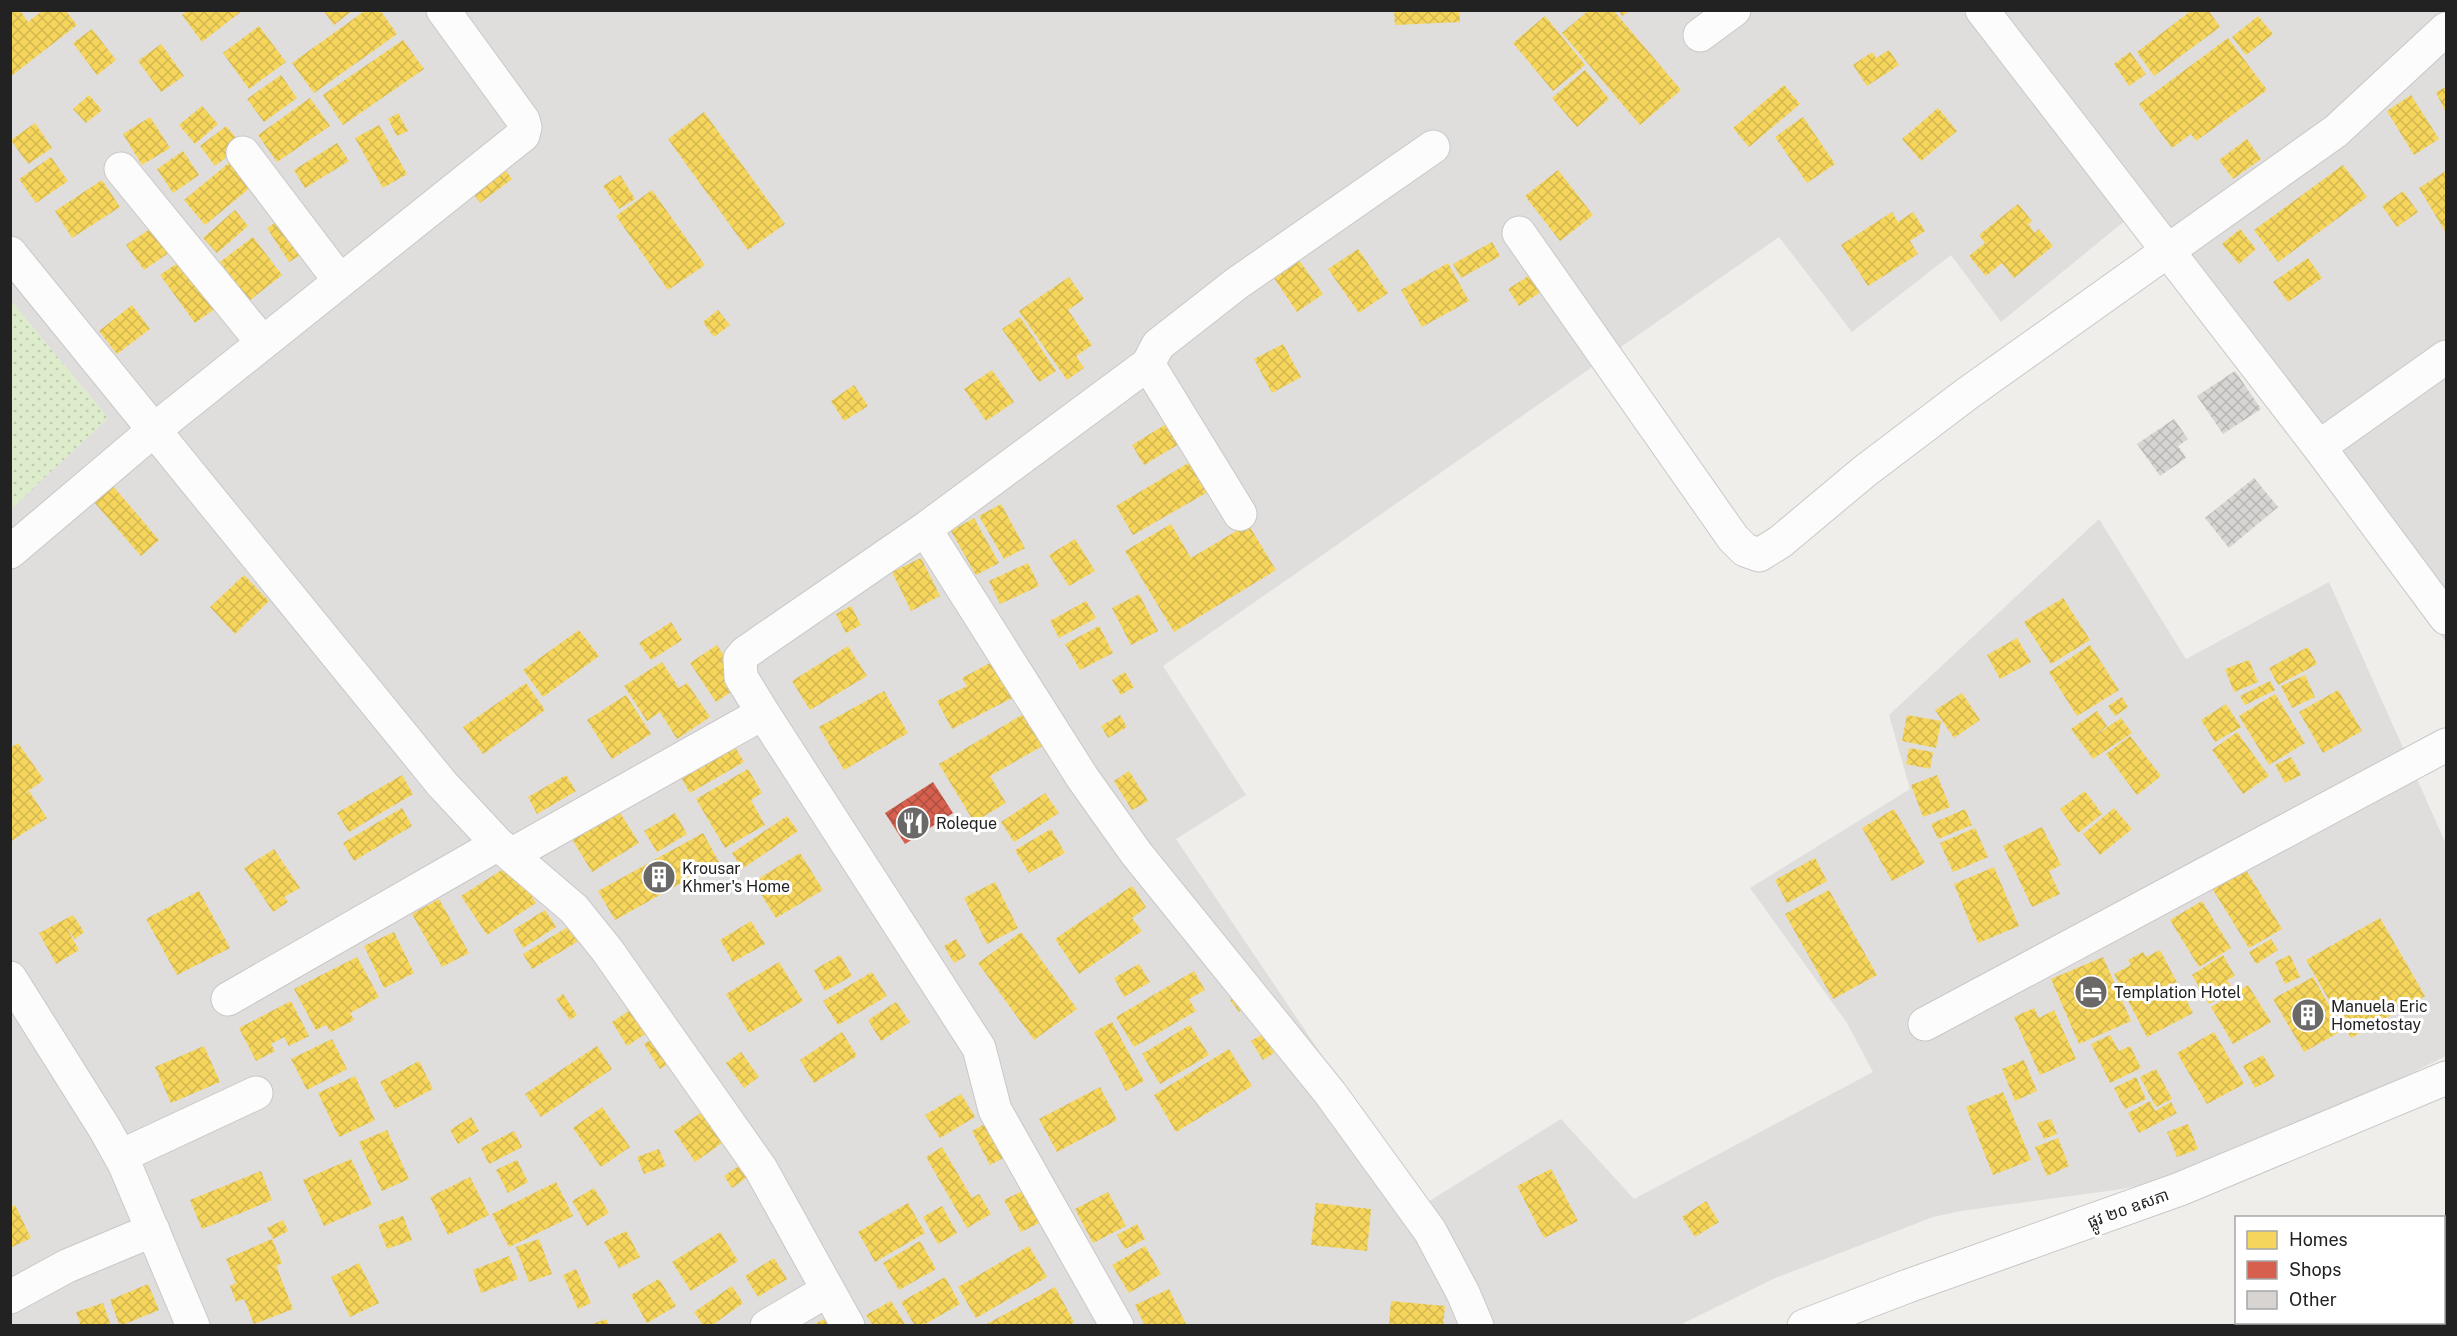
<svg xmlns="http://www.w3.org/2000/svg" width="2457" height="1336" font-family="'Public Sans','Noto Sans Khmer',sans-serif">
	<style>
		.residential { fill: #dfdedc }
		.grass { fill: url(#grass-dots) }
		.water { fill: url(#water-ripples) }
		.homes { fill: url(#homes-cross-hatch) }
		.shops { fill: url(#shops-cross-hatch) }
		.building { fill: url(#building-cross-hatch) }
		.lines { fill: none; stroke-linecap: round; stroke-linejoin: round }
		.minor-casing { stroke: #c9c8c7; stroke-width: 35 }
		.minor { stroke: #fdfcfc; stroke-width: 33 }
		.labels { text-anchor: middle; stroke-width: 6; stroke-linejoin: round; paint-order: stroke }
		.poi-label { font-size: 16px; fill: #222; stroke: #fff; text-anchor: start }
		.street-label { font-size: 16px; fill: #222; stroke: #fff }
	</style>
	<defs>
		<pattern id="grass-dots" width="8" height="8" patternUnits="userSpaceOnUse" patternTransform="scale(1.5)"><rect width="8" height="8" fill="#ddeccb"/><path d="M2 2h.1M6 6h.1" fill="none" stroke="#bdcaae" stroke-width="1.8" stroke-linecap="round"/></pattern>
		<pattern id="water-ripples" width="26" height="14" patternUnits="userSpaceOnUse" patternTransform="scale(1.5)"><rect width="26" height="14" fill="#bfdbe3"/><path d="M2 4q2-2 4 0t4 0M15 11q2-2 4 0t4 0" fill="none" stroke="#a4bcc2"/></pattern>
		<pattern id="homes-cross-hatch" width="8" height="8" patternUnits="userSpaceOnUse" patternTransform="scale(1.5)"><rect width="8" height="8" fill="#f6d55c"/><path d="M0 0l8 8M0 8l8-8" fill="none" stroke="#d3b750"/></pattern>
		<pattern id="shops-cross-hatch" width="8" height="8" patternUnits="userSpaceOnUse" patternTransform="scale(1.5)"><rect width="8" height="8" fill="#d6604d"/><path d="M0 0l8 8M0 8l8-8" fill="none" stroke="#ad4f40"/></pattern>
		<pattern id="building-cross-hatch" width="8" height="8" patternUnits="userSpaceOnUse" patternTransform="scale(1.5)"><rect width="8" height="8" fill="#d7d4d2"/><path d="M0 0l8 8M0 8l8-8" fill="none" stroke="#b8b6b4"/></pattern>
	</defs>
	<rect width="100%" height="100%" fill="#f0eeeb"/>
	<path class="residential" d="M10 11H2446V642L2126 220 2001 322 1951 255 1852 332 1779 237 1163 666 1246 795 1176 839 1423 1205 1561 1119 1634 1199 1873 1072 1847 1023 1750 888 1910 789 1889 715 2099 519 2186 659 2329 582 2446 844V1056L2220 1168 2122 1189 1961 1211 1933 1217 1773 1279 1680 1325H11V509L108 418 11 301Z"/>
	<path class="grass" d="M11 301 108 418 11 509 10 301Z"/>
	<path class="water" d="M2446 1268V1315L2444 1317V1269Z
		M2320 1323V1322L2432 1323 2425 1326 2314 1325Z"/>
	<path class="homes" d="M10 10H20L28 22 43 10H65L77 25 10 77Z
		M188 10H243L202 42 182 15Z
		M323 10H353L334 25Z
		M366 10H380L397 34 314 93 292 63Z
		M1394 10H1459L1460 22 1395 25Z
		M1589 10H1613L1681 90 1640 125 1562 33Z
		M1619 10H1631L1622 16Z
		M2192 10H2208L2220 27 2154 76 2137 52Z
		M1545 16 1585 65 1553 91 1513 43Z
		M2258 16 2273 34 2246 55 2232 37Z
		M259 26 286 62 249 89 223 53Z
		M92 29 116 60 97 75 73 43Z
		M2228 38 2267 90 2196 141 2191 134 2172 148 2139 104Z
		M403 40 424 69 343 125 323 95Z
		M161 44 184 76 161 92 138 61Z
		M1889 50 1899 65 1867 86 1853 65 1872 52 1876 58Z
		M2130 52 2146 74 2129 86 2114 64Z
		M1585 70 1609 99 1577 127 1552 98Z
		M281 75 297 98 264 122 247 99Z
		M1784 85 1800 104 1749 147 1733 128Z
		M2446 87V113L2436 92Z
		M89 95 102 110 86 123 73 109Z
		M2411 95 2439 139 2414 155 2387 111Z
		M310 98 330 126 277 162 258 135Z
		M202 106 218 124 195 144 179 125Z
		M1938 108 1957 131 1921 161 1902 139Z
		M704 112 785 224 748 250 668 139Z
		M398 113 408 131 397 136 388 119Z
		M150 117 170 148 142 165 123 134Z
		M1803 117 1835 164 1807 183 1775 137Z
		M35 123 52 148 28 164 11 140Z
		M379 125 407 174 383 188 355 138Z
		M226 126 242 145 215 166 200 146Z
		M2247 139 2261 159 2233 179 2219 160Z
		M337 143 349 161 305 188 294 170Z
		M183 151 199 175 173 193 157 169Z
		M51 157 68 181 36 203 19 179Z
		M499 161 512 179 480 203 467 185Z
		M230 162 251 187 205 225 184 200Z
		M2343 165 2367 197 2278 262 2254 230Z
		M1558 170 1593 215 1560 241 1525 196Z
		M2446 171V233L2419 188Z
		M620 175 635 199 619 209 603 186Z
		M102 180 120 207 72 238 55 211Z
		M652 190 705 265 668 290 616 216Z
		M2403 191 2418 212 2397 227 2382 206Z
		M2018 204 2032 221 2028 224 2035 233 2039 229 2053 246 2014 278 2002 263 1986 276 1969 256 1985 243 1979 235Z
		M297 209 319 244 289 262 267 228Z
		M235 210 248 226 217 253 203 238Z
		M1892 212 1898 222 1913 212 1925 231 1910 241 1918 254 1868 286 1841 245Z
		M153 227 170 252 144 270 126 245Z
		M2240 229 2256 249 2239 264 2222 244Z
		M253 237 282 275 249 301 220 262Z
		M1492 242 1500 256 1461 278 1453 264Z
		M1358 249 1388 293 1359 313 1328 269Z
		M189 255 223 303 195 323 160 275Z
		M2308 258 2322 278 2288 302 2273 282Z
		M1299 260 1323 294 1297 312 1274 278Z
		M1448 263 1469 301 1422 327 1401 290Z
		M1530 275 1541 292 1519 306 1508 289Z
		M1069 277 1084 299 1068 310 1092 345 1076 356 1084 368 1067 380 1019 311Z
		M132 305 150 329 117 354 99 331Z
		M718 310 730 325 714 337 703 322Z
		M1020 317 1056 371 1039 382 1002 329Z
		M1283 344 1301 377 1272 393 1254 359Z
		M992 370 1014 402 986 421 964 389Z
		M854 385 868 406 844 421 831 401Z
		M1171 421 1184 441 1144 465 1132 445Z
		M1195 459 1213 489 1133 535 1116 506Z
		M113 486 159 540 141 556 94 502Z
		M1001 504 1025 548 1004 559 979 516Z
		M974 518 999 563 976 575 951 531Z
		M1171 524 1191 558 1248 524 1276 570 1174 632 1125 551Z
		M1075 539 1095 571 1069 586 1049 555Z
		M921 558 940 596 911 611 892 572Z
		M1028 563 1039 586 1000 604 989 581Z
		M244 575 269 601 235 634 210 607Z
		M1139 594 1158 631 1131 645 1112 608Z
		M2063 598 2090 640 2051 664 2024 622Z
		M1086 601 1096 618 1059 638 1050 621Z
		M851 606 861 625 846 633 836 614Z
		M671 622 682 640 651 660 639 643Z
		M1099 626 1113 653 1080 670 1065 644Z
		M579 630 599 656 543 697 523 670Z
		M2017 638 2031 662 2000 679 1987 655Z
		M717 645 743 684 716 702 690 663Z
		M2090 645 2119 690 2077 716 2049 672Z
		M848 646 867 676 810 710 792 681Z
		M2308 647 2317 664 2278 685 2269 668Z
		M999 658 1018 695 952 729 937 701 967 686 962 678Z
		M2249 660 2258 682 2234 692 2225 669Z
		M662 662 679 688 687 683 710 717 677 739 660 712 647 721 624 686Z
		M1125 672 1134 687 1121 695 1112 680Z
		M2305 675 2315 697 2292 708 2281 686Z
		M2270 681 2275 690 2245 705 2240 696Z
		M526 683 545 710 483 754 463 727Z
		M2338 690 2362 731 2323 753 2299 712Z
		M884 691 908 733 844 770 819 727Z
		M1962 693 1980 720 1954 738 1935 710Z
		M2275 694 2305 743 2269 765 2239 716Z
		M626 695 651 734 612 759 587 720Z
		M2122 697 2128 707 2115 716 2108 706Z
		M2226 704 2241 727 2215 742 2201 720Z
		M1032 709 1051 741 990 776 1006 803 974 822 939 764Z
		M2097 711 2107 726 2094 736 2121 718 2132 733 2093 759 2071 729Z
		M1120 715 1127 727 1108 738 1101 726Z
		M1907 715 1941 721 1936 748 1902 741Z
		M2237 732 2269 776 2243 794 2212 750Z
		M2130 736 2161 776 2137 795 2106 754Z
		M732 742 744 762 690 793 679 774Z
		M18 743 44 780 21 796 29 791 47 818 10 842V748Z
		M1909 748 1933 752 1930 769 1906 764Z
		M2291 757 2301 775 2285 783 2275 765Z
		M748 769 762 793 751 800 765 825 725 848 696 799Z
		M1129 771 1148 801 1132 810 1114 781Z
		M402 775 413 794 349 832 337 813Z
		M566 775 576 791 537 814 528 797Z
		M1937 775 1950 807 1923 817 1911 785Z
		M2085 791 2102 814 2078 833 2060 809Z
		M1045 793 1059 813 1014 842 1001 822Z
		M402 808 412 826 354 861 343 843Z
		M2114 808 2132 829 2100 855 2083 834Z
		M1894 809 1925 863 1892 881 1862 828Z
		M1965 809 1972 825 1938 839 1931 824Z
		M619 811 639 843 592 872 572 839Z
		M675 813 687 834 657 852 644 831Z
		M787 816 798 831 742 869 732 853Z
		M2042 827 2061 865 2049 871 2060 894 2032 907 2003 846Z
		M1975 828 1988 857 1953 872 1940 843Z
		M1051 829 1065 853 1029 873 1015 850Z
		M703 833 719 862 615 920 598 891Z
		M274 849 300 888 284 897 288 902 273 912 244 868Z
		M800 853 823 890 776 918 753 882Z
		M1815 858 1827 881 1787 903 1775 880Z
		M511 864 536 903 487 935 461 896Z
		M2243 865 2282 929 2249 948 2210 885Z
		M1994 867 2019 926 1978 943 1954 884Z
		M995 882 1018 928 987 944 964 898Z
		M1132 886 1146 907 1132 918 1142 931 1079 974 1055 939Z
		M1829 890 1877 975 1833 999 1785 914Z
		M199 891 230 948 177 975 146 919Z
		M439 899 469 953 442 967 412 914Z
		M2202 901 2231 948 2199 967 2170 920Z
		M545 910 556 927 523 948 513 930Z
		M73 915 84 932 75 939 66 927 79 950 56 964 39 933Z
		M2380 918 2425 996 2351 1038 2306 960Z
		M751 921 765 944 733 962 720 940Z
		M573 924 582 939 532 969 523 954Z
		M394 932 414 973 384 988 364 946Z
		M1021 932 1077 1009 1034 1040 978 963Z
		M956 939 966 956 954 963 944 946Z
		M2271 939 2278 950 2256 964 2249 952Z
		M2160 950 2193 1013 2147 1037 2114 974 2131 965 2128 960 2143 952 2146 957Z
		M840 955 852 976 825 991 814 970Z
		M2223 955 2235 976 2227 980 2233 990 2209 1004 2192 975Z
		M2290 955 2300 977 2285 984 2275 962Z
		M357 957 379 997 350 1013 354 1020 331 1032 326 1025 316 1030 294 989Z
		M2103 957 2131 1021 2079 1044 2051 979Z
		M779 962 803 1001 749 1033 726 994Z
		M1139 964 1150 982 1124 997 1114 978Z
		M1194 971 1205 990 1189 999 1196 1011 1134 1047 1116 1017Z
		M872 972 887 996 838 1025 823 1001Z
		M2313 977 2343 1030 2304 1052 2273 999Z
		M2248 985 2271 1022 2233 1044 2211 1007Z
		M1242 992 1250 1003 1239 1012 1230 1000Z
		M563 994 577 1015 570 1020 556 999Z
		M291 1001 309 1036 289 1046 284 1037 271 1044 275 1051 256 1061 239 1028Z
		M643 1002 659 1025 627 1046 612 1022Z
		M896 1002 910 1022 881 1041 868 1020Z
		M2034 1008 2039 1018 2054 1010 2076 1059 2040 1075 2014 1017Z
		M1112 1022 1144 1081 1126 1091 1094 1032Z
		M1190 1025 1209 1055 1160 1084 1142 1054Z
		M663 1032 679 1057 660 1069 644 1044Z
		M842 1032 857 1056 814 1083 800 1060Z
		M2214 1032 2244 1084 2207 1104 2177 1053Z
		M1263 1034 1274 1053 1263 1060 1251 1041Z
		M2110 1035 2119 1051 2130 1046 2141 1068 2110 1083 2091 1044Z
		M332 1039 347 1069 307 1090 291 1059Z
		M204 1046 220 1082 171 1103 155 1067Z
		M597 1046 612 1069 541 1117 525 1094Z
		M1229 1049 1252 1086 1176 1132 1154 1095Z
		M741 1052 759 1077 744 1088 726 1063Z
		M2263 1055 2275 1077 2255 1088 2243 1066Z
		M2024 1060 2037 1091 2015 1101 2002 1069Z
		M419 1061 433 1089 395 1109 380 1082Z
		M2156 1069 2172 1099 2156 1107 2140 1077Z
		M355 1076 375 1120 339 1137 318 1093Z
		M2136 1077 2146 1099 2125 1109 2114 1088Z
		M1100 1087 1117 1120 1057 1152 1039 1119Z
		M2003 1092 2031 1160 1993 1175 1966 1107Z
		M961 1094 975 1117 940 1138 925 1115Z
		M2150 1101 2155 1111 2171 1102 2177 1113 2139 1133 2128 1113Z
		M714 1104 735 1134 695 1162 674 1131Z
		M602 1107 630 1147 601 1167 573 1128Z
		M471 1117 479 1131 458 1144 450 1130Z
		M2051 1119 2057 1134 2044 1139 2037 1123Z
		M992 1120 1011 1154 990 1165 972 1131Z
		M2188 1124 2198 1149 2177 1157 2167 1132Z
		M387 1130 409 1179 382 1191 359 1142Z
		M514 1131 522 1147 489 1164 481 1148Z
		M2058 1138 2069 1166 2047 1176 2035 1147Z
		M942 1147 972 1198 979 1194 991 1214 967 1228 926 1157Z
		M659 1149 666 1166 644 1174 637 1157Z
		M351 1159 372 1205 324 1226 303 1180Z
		M517 1160 528 1182 508 1193 496 1170Z
		M746 1161 754 1172 732 1188 724 1176Z
		M1551 1169 1578 1221 1544 1238 1517 1186Z
		M261 1171 272 1200 202 1229 190 1200Z
		M470 1177 489 1215 448 1235 430 1197Z
		M556 1182 573 1216 509 1247 492 1214Z
		M1030 1187 1047 1219 1021 1232 1004 1200Z
		M594 1188 609 1213 587 1226 572 1201Z
		M1108 1192 1126 1226 1093 1243 1075 1209Z
		M1706 1201 1719 1222 1695 1237 1682 1217Z
		M908 1203 925 1233 875 1262 858 1232Z
		M1316 1203 1371 1209 1367 1251 1311 1245Z
		M15 1205 31 1238 10 1248V1207Z
		M942 1206 957 1233 938 1244 923 1217Z
		M403 1216 412 1240 387 1249 378 1225Z
		M283 1220 288 1231 273 1239 267 1228Z
		M1137 1224 1145 1239 1125 1249 1117 1235Z
		M626 1231 640 1257 619 1268 604 1242Z
		M720 1232 738 1261 691 1291 672 1262Z
		M272 1239 282 1263 276 1266 293 1309 254 1324 244 1299 236 1302 230 1286 236 1283 226 1259Z
		M539 1239 552 1274 529 1282 516 1247Z
		M920 1241 936 1269 899 1290 883 1263Z
		M1029 1246 1047 1277 976 1318 958 1287Z
		M1145 1246 1161 1274 1129 1293 1112 1265Z
		M509 1256 518 1279 481 1293 473 1270Z
		M774 1258 787 1279 758 1297 745 1276Z
		M359 1263 379 1303 350 1317 331 1277Z
		M576 1269 591 1303 578 1309 563 1275Z
		M945 1277 960 1304 922 1326H915L901 1302Z
		M659 1279 676 1306 647 1323 631 1295Z
		M148 1284 159 1310 120 1326 110 1300Z
		M732 1286 743 1303 711 1326H704L694 1312Z
		M1055 1287 1074 1322 1068 1326H983Z
		M1169 1289 1187 1326H1145L1135 1305Z
		M891 1301 906 1326H873L866 1315Z
		M1391 1301 1445 1306 1443 1326H1389Z
		M103 1303 111 1326H81L76 1312Z
		M830 1316 835 1326H811Z
		M606 1319 609 1326H590V1325Z"/>
	<path class="shops" d="M933 782 953 813 905 844 885 813Z"/>
	<path class="building" d="M2235 371 2261 409 2223 434 2197 396Z
		M2174 419 2188 439 2178 446 2186 458 2160 476 2137 444Z
		M2254 478 2278 507 2229 548 2205 518Z"/>
	<g class="lines">
		<g class="minor-casing">
			<path id="minor" d="M1982 10 2319 447 2446 618
				M1700 35 1734 10
				M243 153 340 281
				M121 169 263 343
				M1519 233 1733 538 1745 550 1759 555 1780 542 1865 471 1968 393 2336 131 2446 29
				M10 253 442 784 498 844 574 909 607 950 761 1169 848 1326
				M1148 364 1240 514
				M2319 447 2446 357
				M925 529 1082 777 1136 853 1330 1093 1430 1231 1463 1293 1477 1326
				M10 552 154 430 523 135 525 127 523 120 443 10
				M763 713 979 1048 995 1110 1117 1326
				M511 855 763 713 741 677 740 659 745 653 925 529 1148 364 1158 345 1236 284 1433 147
				M10 978 105 1129 125 1165 193 1326
				M228 999 498 844
				M1925 1024 2446 745
				M121 1156 256 1093
				M10 1297 67 1266 153 1230
				M767 1326 828 1290
				M1804 1326 1908 1286 2180 1189 2446 1078"/>
		</g>
		<use href="#minor" class="minor"/>
	</g>
	<defs>
		<g id="restaurant-disc" transform="scale(1.725)"><circle r="9.5" fill="#6a6968" stroke="#fff"/><path d="M-5-6h1v4h1v-4h1v4h1v-4h1v5L-1.5 .5V6h-2V.5L-5-1ZM5-6V6H3V1.5H1.5Q1.5-4 5-6Z" fill="#fff"/></g>
		<g id="building-disc" transform="scale(1.725)"><circle r="9.5" fill="#6a6968" stroke="#fff"/><path d="M-4-6H4V6H1V3H-1V6H-4ZM-2.5-4.3h1.7v1.8h-1.7ZM.8-4.3h1.7v1.8H.8ZM-2.5-1h1.7V.8h-1.7ZM.8-1h1.7V.8H.8Z" fill="#fff"/></g>
		<g id="hotel-disc" transform="scale(1.725)"><circle r="9.5" fill="#6a6968" stroke="#fff"/><path d="M-6-4.5h1.5V1H6V5H4.5V3h-9V5H-6ZM-4 0a1.8 1.8 0 1 1 3.6 0ZM.5 0V-2.5h3Q6-2.5 6 0Z" fill="#fff"/></g>
	</defs>
	<g fill-rule="evenodd">
		<use href="#restaurant-disc" x="913" y="823"/>
		<use href="#building-disc" x="659" y="877"/>
		<use href="#hotel-disc" x="2091" y="992"/>
		<use href="#building-disc" x="2308" y="1015"/>
	</g>
	<g class="labels">
		<g class="poi-label">
			<text x="936" y="829">Roleque</text>
			<text x="682" y="874">Krousar<tspan x="682" dy="18">Khmer's Home</tspan></text>
			<text x="2114" y="998">Templation Hotel</text>
			<text x="2331" y="1012">Manuela Eric<tspan x="2331" dy="18">Hometostay</tspan></text>
		</g>
		<g class="street-label">
			<text transform="translate(2128 1208) rotate(-20)" y="6">ផ្លូវ ២០ ឧសភា</text>
		</g>
	</g>
	<rect width="2457" height="1336" fill="none" stroke="#222222" stroke-width="24"/>
	<rect x="2235" y="1216" width="210" height="108" fill="#ffffff" stroke="#a7a7a7" stroke-width="1.5"/>
	<rect x="2247" y="1231" width="30" height="18" fill="#f6d55c" stroke="#a7a7a7" stroke-width="1.5"/>
	<text x="2289" y="1246" font-size="18" fill="#222222">Homes</text>
	<rect x="2247" y="1261" width="30" height="18" fill="#d6604d" stroke="#a7a7a7" stroke-width="1.5"/>
	<text x="2289" y="1276" font-size="18" fill="#222222">Shops</text>
	<rect x="2247" y="1291" width="30" height="18" fill="#d7d4d2" stroke="#a7a7a7" stroke-width="1.5"/>
	<text x="2289" y="1306" font-size="18" fill="#222222">Other</text>
</svg>
